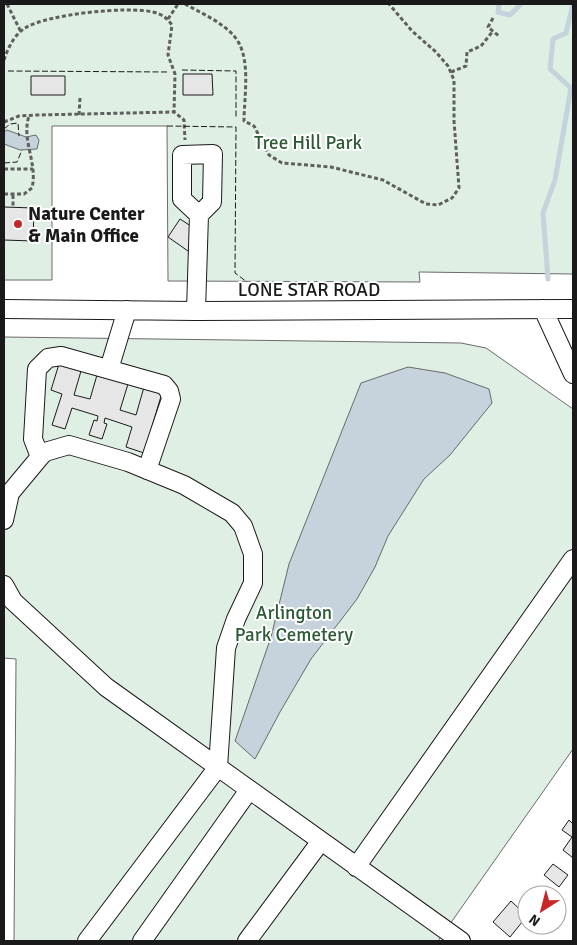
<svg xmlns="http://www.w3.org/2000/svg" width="577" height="945" font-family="Signika,sans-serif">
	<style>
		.green { fill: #e0efe3; stroke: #6a6a6a }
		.water { fill: #c6d2dc; stroke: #6a6a6a }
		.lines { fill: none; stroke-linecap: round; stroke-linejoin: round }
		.stream { stroke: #c6d2dc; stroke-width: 5 }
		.building { fill: #e6e6e6; stroke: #1a1a1a }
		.minor-casing { stroke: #1a1a1a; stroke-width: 20 }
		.path { stroke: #5f5f5f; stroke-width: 3; stroke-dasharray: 4 2.5; stroke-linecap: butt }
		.minor { stroke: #fff; stroke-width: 18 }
		.fence { stroke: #1a1a1a; stroke-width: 1; stroke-dasharray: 6 2.5; stroke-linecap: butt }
		.poi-dot { fill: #c62828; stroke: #fff; stroke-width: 2 }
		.labels { text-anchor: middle; stroke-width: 4; stroke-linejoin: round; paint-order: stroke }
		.park-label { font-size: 19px; fill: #2b5a34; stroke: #fff }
		.poi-label { font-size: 19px; font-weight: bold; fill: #1a1a1a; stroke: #fff; text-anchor: start }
		.street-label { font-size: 19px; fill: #1a1a1a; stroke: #fff }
	</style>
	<rect width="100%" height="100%" fill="#fff"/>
	<path class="green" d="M4 4H573V274L419 272 420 282 168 281 167 126H52V280H4Z
		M4 337 461 343 486 348 573 409V749L438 941H14L16 659 4 658Z"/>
	<path class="water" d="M7 130 26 137 36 135 39 140 37 149 20 150 4 144V132Z
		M408 367 445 373 489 389 492 403 450 455 424 479 388 536 375 567 357 599 311 659 280 712 255 759 235 741 271 637 289 564 361 383Z"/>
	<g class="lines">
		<path class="stream" d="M499 4 498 12 510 15 521 4
			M548 279 543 213 555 180 571 88 550 69 553 39 566 33 573 4"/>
	</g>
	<path class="building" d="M183 74H212L213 95H183Z
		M31 76H65V95H31Z
		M4 207 34 208 33 241 4 240Z
		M180 219 200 232 188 251 168 237Z
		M59 364 81 371 74 395 90 399 97 375 128 384 120 410 136 415 144 387 162 393 144 453 126 447 132 427 105 418 104 423 107 424 102 439 89 435 94 420 97 421 98 416 72 408 65 429 52 425 62 394 51 390Z
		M569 820 573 824V858L563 850 572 837 562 830Z
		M553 864 568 875 559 887 544 875Z
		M511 901 527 916 510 937 493 922Z"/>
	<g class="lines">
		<g class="minor-casing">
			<path id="minor" d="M4 309 196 311 573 309
				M543 309 573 374
				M196 311 199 215 212 202 213 154 182 155V199L199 215
				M109 369 127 310
				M40 457 33 439 37 369 48 358 61 356 164 385 169 391 171 399 147 470
				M4 520 10 493 40 457 45 452 69 445 128 462 184 485 232 513 243 526 253 554V583L236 619 226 648 218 767 87 941
				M4 585 13 601 106 687 461 941
				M356 867 573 559
				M142 941 249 790
				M247 941 321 841"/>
		</g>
		<path class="path" d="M7 4 21 32
			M185 4C201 13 222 22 234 36 252 56 244 96 244 121L254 126 269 155 282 163 331 167 383 180 426 204 438 205 452 198 459 188 454 121V80L448 66 436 52 412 31 389 4
			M493 18 488 27 500 37
			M168 19 178 4
			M4 60C8 48 14 35 25 28 48 14 127 6 153 12 162 14 167 18 172 25L168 55 175 74 174 112
			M451 72 466 66 467 52 481 46 493 31
			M79 115 80 98
			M4 122 19 116 37 115 174 112 184 120 185 140
			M4 169H33
			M4 194H24L32 188C38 163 21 140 29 116
			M13 195V207"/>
		<use href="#minor" class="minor"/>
		<path class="fence" d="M182 70 236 71V119
			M8 71 169 72
			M167 126 236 127 235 273 247 282
			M4 129 10 124 18 123 19 136
			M4 163 17 162 22 150"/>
	</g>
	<circle class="poi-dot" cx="18" cy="224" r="5"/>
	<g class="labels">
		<g class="park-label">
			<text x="308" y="149">Tree Hill Park</text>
			<text x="294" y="619">Arlington<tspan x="294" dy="22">Park Cemetery</tspan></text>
		</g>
		<g class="poi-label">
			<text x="28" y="220">Nature Center<tspan x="28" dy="22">&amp; Main Office</tspan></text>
		</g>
		<g class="street-label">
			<text x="309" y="296">LONE STAR ROAD</text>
		</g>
	</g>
	<rect width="577" height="945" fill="none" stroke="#1a1a1a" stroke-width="10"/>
	<g transform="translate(542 910) rotate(216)"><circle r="24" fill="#ffffff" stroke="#a3a3a3"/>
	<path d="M0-4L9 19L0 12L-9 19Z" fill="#c62828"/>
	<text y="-8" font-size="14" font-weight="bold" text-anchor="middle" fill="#1a1a1a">N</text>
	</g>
</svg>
